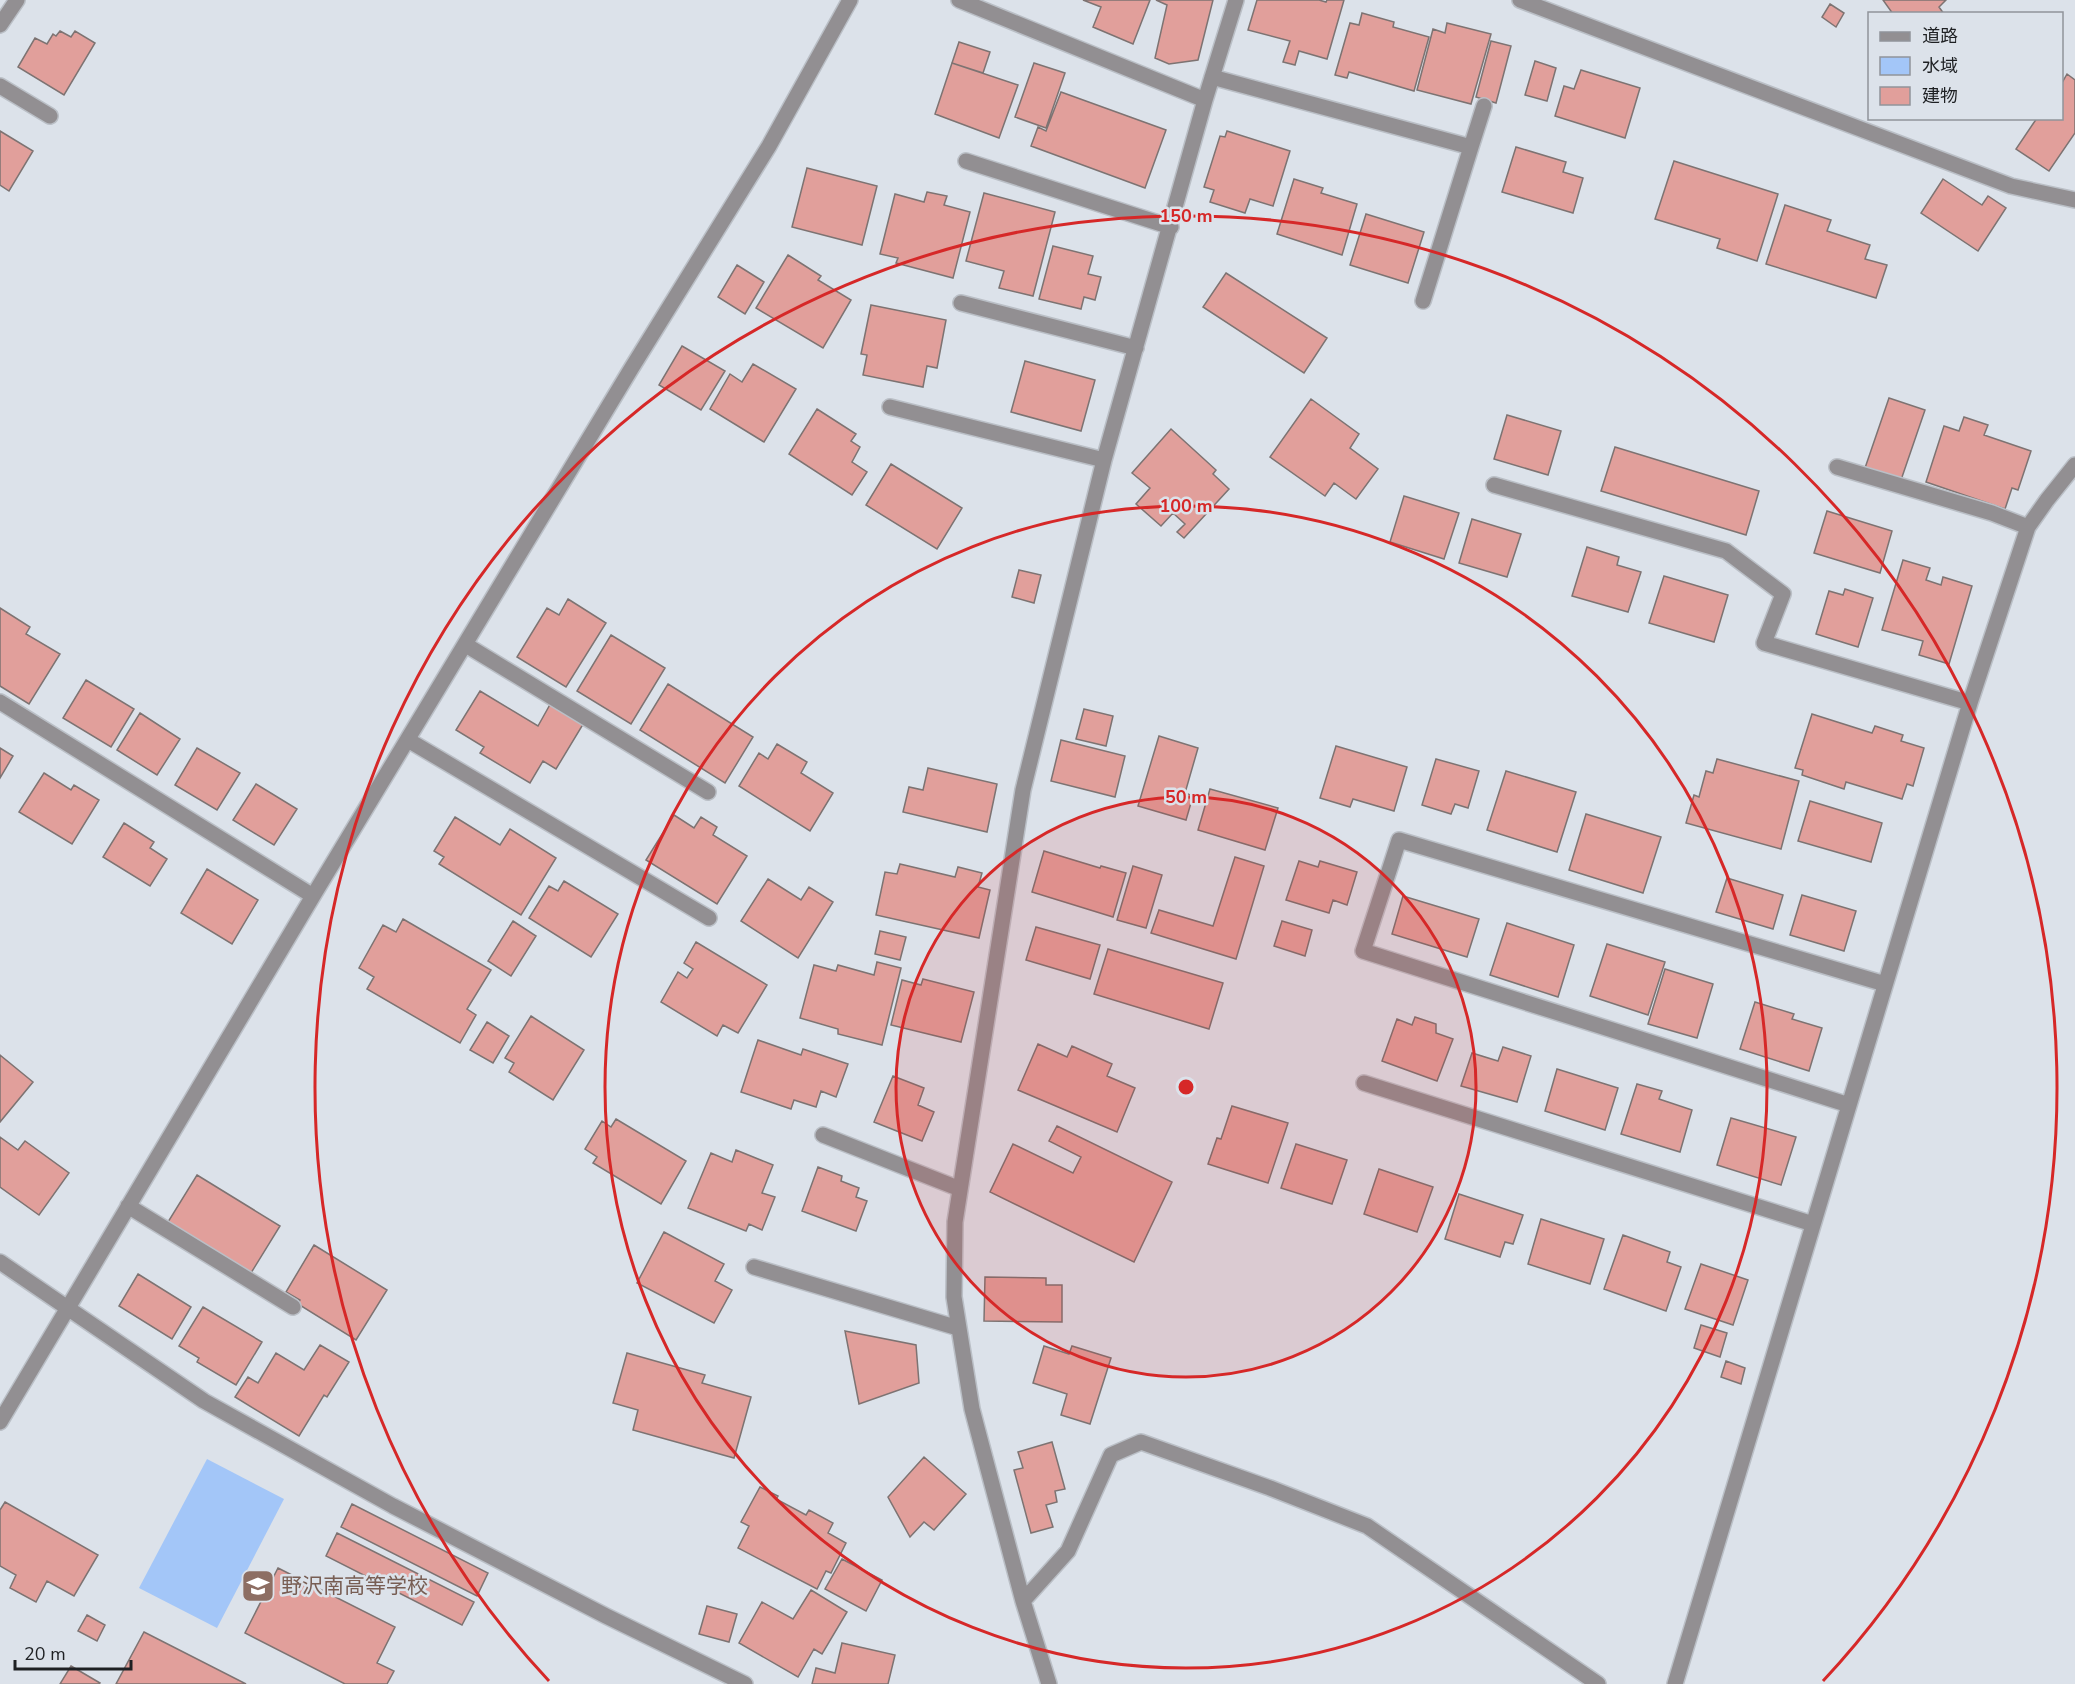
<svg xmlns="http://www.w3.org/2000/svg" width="2075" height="1684" font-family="'Nunito Sans','Noto Sans JP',sans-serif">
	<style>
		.water { fill: #a3c6f8 }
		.building { fill: #e19f9b; stroke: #7d7372; stroke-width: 1.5 }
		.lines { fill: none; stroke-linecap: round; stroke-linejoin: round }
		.minor-casing { stroke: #babfc6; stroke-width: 18 }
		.minor { stroke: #928f92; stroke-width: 15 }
		.ring { fill: none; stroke: #d62828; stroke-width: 3 }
		.labels { text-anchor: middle; stroke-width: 5; stroke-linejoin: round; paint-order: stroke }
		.education-label { font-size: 21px; fill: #785e54; stroke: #dce2ea; text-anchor: start }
		.centre { fill: #d62828; stroke: #dce2ea; stroke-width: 3 }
		.ring-label { font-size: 18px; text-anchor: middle; font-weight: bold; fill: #d62828; stroke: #dce2ea; stroke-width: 5; stroke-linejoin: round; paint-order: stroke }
	</style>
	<rect width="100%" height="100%" fill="#dce2ea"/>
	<path class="water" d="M207 1459 284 1499 217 1628 139 1588Z"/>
	<path class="building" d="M1083 0H1150L1133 44 1093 27 1101 7Z
		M1156 0H1213L1198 60 1169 64 1155 58 1167 5Z
		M1257 0H1319L1326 2 1327 0H1344L1327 59 1299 51 1295 65 1283 62 1290 41 1248 30Z
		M1883 0H1946L1939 7 1944 14H1893Z
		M1830 4 1844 13 1836 27 1822 17Z
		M1362 13 1394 22 1393 27 1429 37 1414 91 1349 72 1347 78 1335 75 1350 23 1359 25Z
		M1447 23 1491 34 1471 104 1417 90 1433 29 1445 33Z
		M60 31 71 37 75 31 95 43 64 95 18 67 35 38 47 44 53 34 56 36Z
		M1491 41 1511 46 1496 103 1476 97Z
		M959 42 990 52 983 73 952 63Z
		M1535 61 1556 68 1547 101 1525 95Z
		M952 63 1018 85 999 138 935 114Z
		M1034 63 1065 73 1046 128 1015 117Z
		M1581 70 1640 88 1625 138 1555 116 1564 86 1574 89Z
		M2067 74 2075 80V133L2049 171 2016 149 2037 118H2062V83Z
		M1061 92 1166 130 1145 188 1031 146 1038 127 1046 131Z
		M0 131 33 151 9 191 0 185Z
		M1227 131 1290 151 1273 206 1250 199 1245 213 1210 202 1214 190 1204 187 1220 136 1225 137Z
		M1516 147 1566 162 1563 172 1583 178 1573 213 1502 192Z
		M1674 161 1778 194 1757 261 1717 248 1720 239 1655 219Z
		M807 168 877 186 862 245 792 227Z
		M1294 179 1323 188 1321 193 1357 204 1342 255 1277 234Z
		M1943 179 1982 205 1988 196 2006 208 1978 251 1921 213Z
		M927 192 947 196 944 205 970 212 953 278 896 263 898 258 880 254 895 194 924 202Z
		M984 193 1055 212 1033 296 999 288 1004 271 966 261Z
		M1785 205 1831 220 1827 231 1870 245 1865 259 1887 265 1876 298 1766 264Z
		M1366 214 1424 232 1408 283 1350 265Z
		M1053 246 1093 256 1088 274 1101 277 1095 300 1084 297 1081 309 1039 299Z
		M788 255 821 276 818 280 851 300 823 348 756 308Z
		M737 265 764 282 745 314 718 297Z
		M1226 273 1327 338 1304 373 1203 307Z
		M871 305 946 320 937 368 927 366 923 387 863 375 867 355 861 354Z
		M682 346 725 371 701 410 659 385Z
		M1025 361 1095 380 1081 431 1011 412Z
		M753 364 796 389 764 442 710 409 730 374 742 382Z
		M1889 398 1925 410 1901 480 1865 468Z
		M1311 399 1359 434 1350 448 1378 469 1356 499 1334 483 1325 496 1270 457Z
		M817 409 856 434 851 441 860 447 852 462 867 472 852 495 789 454Z
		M1507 415 1561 431 1548 475 1494 459Z
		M1964 417 1988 425 1984 435 2031 451 2018 490 2012 488 2005 509 1926 482 1944 426 1959 431Z
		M1171 429 1216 470 1213 474 1229 489 1184 538 1177 532 1185 524 1173 513 1161 526 1136 504 1150 488 1132 473Z
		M1615 447 1759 491 1746 535 1601 491Z
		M891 464 962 508 937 549 866 505Z
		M1404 496 1459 513 1444 559 1390 542Z
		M1827 511 1892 531 1880 573 1814 553Z
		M1472 519 1521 534 1507 577 1459 563Z
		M1587 547 1619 557 1617 565 1641 572 1628 612 1572 596Z
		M1903 560 1930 568 1926 580 1941 585 1943 577 1972 586 1949 664 1919 655 1923 641 1882 630Z
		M1019 570 1041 575 1034 603 1012 597Z
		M1664 576 1728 595 1714 642 1649 623Z
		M1845 589 1873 598 1858 647 1816 634 1829 591 1843 595Z
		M568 599 606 623 566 687 517 657 547 608 559 615Z
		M0 608 30 627 26 634 60 654 29 704 0 686Z
		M611 635 665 668 631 724 577 691Z
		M86 680 134 709 111 747 63 718Z
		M668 684 753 737 725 783 640 730Z
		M480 691 538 726 552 701 585 721 556 769 543 761 530 783 480 753 484 747 456 730Z
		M1084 709 1113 716 1106 746 1076 739Z
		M140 713 180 739 157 775 117 750Z
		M1812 714 1872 733 1875 726 1903 735 1901 741 1924 748 1913 786 1907 784 1902 799 1846 782 1844 789 1802 775 1803 770 1795 768Z
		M1159 736 1198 748 1185 793 1193 796 1186 820 1138 806Z
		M1061 740 1125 756 1115 797 1051 781Z
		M777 744 807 762 801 773 833 793 810 831 739 786 759 753 768 759Z
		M1336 746 1407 767 1394 811 1353 799 1350 807 1320 798Z
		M0 748 13 756 0 778Z
		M197 748 240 773 217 810 175 785Z
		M1436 759 1479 771 1468 808 1455 804 1451 814 1422 805Z
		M1717 759 1799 781 1781 849 1686 823 1694 795 1699 797 1706 771 1713 773Z
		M928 768 997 784 987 832 903 812 909 787 923 790Z
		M1506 771 1576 792 1557 852 1487 830Z
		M44 773 71 790 74 785 99 800 72 844 19 812Z
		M256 784 297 809 274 845 233 820Z
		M1210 789 1278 808 1265 850 1198 830Z
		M1810 801 1882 823 1871 862 1798 841Z
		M1586 814 1661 837 1643 893 1569 870Z
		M674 815 694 828 701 817 717 827 713 835 747 856 717 904 646 860Z
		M455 817 500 845 510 829 556 858 521 915 439 864 444 857 434 851Z
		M124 823 154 842 150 848 167 859 150 886 103 857Z
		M1044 851 1100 868 1101 866 1126 873 1113 917 1032 892Z
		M1235 857 1264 866 1236 959 1151 933 1159 910 1213 926Z
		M1299 861 1318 867 1320 861 1357 872 1347 905 1333 900 1329 913 1286 900Z
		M900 864 955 877 958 867 982 873 978 887 990 890 979 938 876 915 885 872 897 874Z
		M1133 866 1162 875 1146 928 1117 920Z
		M207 869 258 900 232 944 181 913Z
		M1727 878 1783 895 1773 929 1716 912Z
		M768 879 801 900 809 887 833 902 798 958 741 921Z
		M564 881 618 914 591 957 529 918 549 886 558 891Z
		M1802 895 1856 911 1844 951 1790 935Z
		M1403 896 1479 919 1467 957 1392 934Z
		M403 919 491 970 467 1009 476 1015 460 1043 367 989 374 977 359 968 383 925 396 932Z
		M513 921 536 936 511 976 488 961Z
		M1282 921 1312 930 1305 956 1274 946Z
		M1507 923 1574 945 1558 997 1490 975Z
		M1036 927 1100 945 1090 979 1026 960Z
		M880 931 906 937 900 960 875 954Z
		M696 942 767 985 738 1033 723 1025 717 1036 661 1002 678 972 687 978 693 969 684 963Z
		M1607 944 1665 962 1648 1015 1590 996Z
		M1108 949 1223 983 1209 1029 1094 994Z
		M877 962 901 968 882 1045 838 1034V1029L800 1018 814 965 836 971 838 965 874 975Z
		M1665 969 1713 984 1697 1038 1648 1024Z
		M923 979 974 992 961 1042 891 1025 902 980 921 985Z
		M1755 1002 1794 1014 1792 1019 1822 1028 1809 1071 1740 1049Z
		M531 1016 584 1050 553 1100 509 1072 514 1063 505 1058Z
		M1415 1017 1436 1024V1033L1453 1039 1437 1081 1382 1061 1397 1019 1412 1025Z
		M487 1022 509 1036 493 1063 470 1050Z
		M758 1040 801 1055 803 1049 848 1064 836 1097 821 1091 816 1107 794 1100 791 1109 741 1092Z
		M1038 1044 1067 1057 1072 1046 1112 1064 1107 1076 1135 1088 1117 1132 1018 1090Z
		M1503 1047 1531 1056 1517 1102 1461 1086 1472 1053 1498 1061Z
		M0 1055 33 1082 0 1122Z
		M1557 1069 1618 1088 1605 1130 1545 1111Z
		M893 1076 924 1088 918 1105 934 1112 922 1141 874 1122Z
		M1637 1084 1662 1091 1659 1099 1692 1110 1680 1152 1621 1134Z
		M1232 1106 1288 1123 1268 1183 1208 1164 1217 1138 1221 1139Z
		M1731 1118 1796 1137 1781 1185 1717 1165Z
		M616 1119 686 1161 661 1204 593 1163 597 1157 585 1149 602 1121 611 1127Z
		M1057 1126 1172 1182 1134 1262 990 1192 1013 1144 1073 1173 1081 1157 1049 1141Z
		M0 1137 18 1150 25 1141 69 1173 39 1215 0 1187Z
		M1296 1144 1347 1160 1332 1204 1281 1188Z
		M736 1150 773 1165 762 1193 775 1197 762 1230 749 1224 746 1231 688 1208 711 1153 732 1162Z
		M818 1167 842 1176 841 1181 859 1188 856 1197 867 1201 856 1231 802 1211Z
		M1379 1169 1433 1187 1417 1232 1364 1214Z
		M197 1175 280 1226 251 1273 168 1222Z
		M1459 1194 1523 1215 1513 1244 1505 1242 1500 1257 1445 1239Z
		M1541 1219 1604 1239 1590 1284 1528 1264Z
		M664 1232 724 1264 715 1281 732 1290 714 1323 637 1283Z
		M1623 1235 1670 1252 1667 1262 1681 1267 1666 1311 1604 1289Z
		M314 1245 387 1290 356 1340 298 1304 300 1300 286 1292Z
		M1701 1264 1748 1280 1733 1325 1685 1309Z
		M138 1274 191 1307 172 1339 119 1306Z
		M985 1277 1046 1278V1285H1062V1322L984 1321Z
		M203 1307 262 1342 236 1385 197 1362 199 1358 179 1346Z
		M1701 1325 1727 1333 1720 1357 1694 1348Z
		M845 1331 916 1345 919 1383 859 1404Z
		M320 1345 349 1362 327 1397 324 1395 299 1436 235 1397 248 1377 258 1383 276 1353 304 1370Z
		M1044 1346 1069 1354 1072 1346 1111 1358 1090 1424 1061 1415 1067 1394 1033 1383Z
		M627 1353 705 1375 702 1383 751 1397 734 1458 633 1430 638 1410 613 1403Z
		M1726 1361 1745 1368 1741 1384 1721 1377Z
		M1052 1442 1065 1489 1055 1491 1057 1502 1046 1505 1053 1527 1031 1533 1014 1470 1023 1468 1018 1452Z
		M924 1457 966 1494 934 1530 924 1522 910 1537 888 1497Z
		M760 1487 778 1496 776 1499 806 1515 809 1510 833 1523 828 1533 846 1543 831 1573 826 1571 817 1589 738 1548 749 1526 741 1522Z
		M5 1502 98 1555 74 1596 47 1581 36 1602 10 1588 16 1575 0 1566V1510Z
		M352 1504 488 1573 477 1596 341 1527Z
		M337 1533 474 1602 462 1625 326 1556Z
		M842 1559 882 1580 866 1611 825 1589Z
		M278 1568 395 1627 377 1663 394 1671 387 1684H345L245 1633Z
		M811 1590 847 1612 822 1654 814 1649 798 1677 739 1643 762 1602 793 1619Z
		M707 1606 737 1614 729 1642 699 1634Z
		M87 1615 105 1625 97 1641 78 1631Z
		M144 1632 246 1684H116Z
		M842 1643 895 1655 888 1684H812L816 1668 835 1673Z
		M71 1666 100 1683 99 1684H60Z"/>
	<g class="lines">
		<g class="minor-casing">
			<path id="minor" d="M959 0 1205 100
				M1520 0 2011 186 2075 200
				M0 25 17 0
				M1212 77 1471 147 1423 301
				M0 86 50 116
				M1471 147 1484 106
				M966 161 1171 227
				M961 303 1136 348
				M890 407 1104 460
				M1837 467 1992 513 2028 527
				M1494 485 1726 551 1783 594 1764 643 1970 703
				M466 645 708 792
				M0 702 313 896
				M408 740 709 918
				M1364 1083 1813 1224
				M1849 1105 1363 951 1399 840 1885 984
				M823 1135 960 1189
				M128 1206 293 1307
				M0 1262 204 1401 393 1506 606 1616 745 1684
				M754 1267 958 1328
				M0 1422 313 896 631 369 769 146 850 0
				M1023 1601 1068 1551 1111 1455 1141 1442 1270 1488 1367 1526 1598 1684
				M1049 1684 1023 1601 972 1409 954 1297 955 1222 1023 790 1104 460 1205 100 1236 0
				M1675 1684 1970 703 2028 527 2047 500 2075 465"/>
		</g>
		<use href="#minor" class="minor"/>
	</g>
	<circle cx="1186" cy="1087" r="290" fill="#d62828" fill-opacity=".12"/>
	<g class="ring">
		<circle cx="1186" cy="1087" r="290"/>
		<circle cx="1186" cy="1087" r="581"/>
		<path d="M549 1681A871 871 0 1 1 1823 1681"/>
	</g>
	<defs>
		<g id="school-square" transform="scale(1.725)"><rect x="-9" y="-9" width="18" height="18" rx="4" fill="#8d6e63" stroke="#dce2ea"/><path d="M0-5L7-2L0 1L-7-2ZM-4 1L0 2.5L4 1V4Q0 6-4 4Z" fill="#fff"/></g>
	</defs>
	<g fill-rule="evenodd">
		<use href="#school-square" x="258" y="1586"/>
	</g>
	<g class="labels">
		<g class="education-label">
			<text x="281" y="1593">野沢南高等学校</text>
		</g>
	</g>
	<circle cx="1186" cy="1087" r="9" class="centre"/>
	<g class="ring-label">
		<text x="1186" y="222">150 m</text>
		<text x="1186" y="512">100 m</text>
		<text x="1186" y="803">50 m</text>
	</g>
	<rect x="1868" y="12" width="195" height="108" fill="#dce2ea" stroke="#90949a" stroke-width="1.5"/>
	<rect x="1880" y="32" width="30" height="9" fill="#928f92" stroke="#90949a" stroke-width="1.5"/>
	<text x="1922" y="42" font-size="18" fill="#1e2023">道路</text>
	<rect x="1880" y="57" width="30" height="18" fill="#a3c6f8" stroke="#90949a" stroke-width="1.5"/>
	<text x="1922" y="72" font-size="18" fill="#1e2023">水域</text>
	<rect x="1880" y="87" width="30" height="18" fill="#e19f9b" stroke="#90949a" stroke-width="1.5"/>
	<text x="1922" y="102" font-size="18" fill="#1e2023">建物</text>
	<path d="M15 1660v9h116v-9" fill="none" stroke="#1e2023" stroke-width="3"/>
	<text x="24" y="1660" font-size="18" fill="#1e2023" stroke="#dce2ea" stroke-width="4.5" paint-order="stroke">20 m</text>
</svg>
